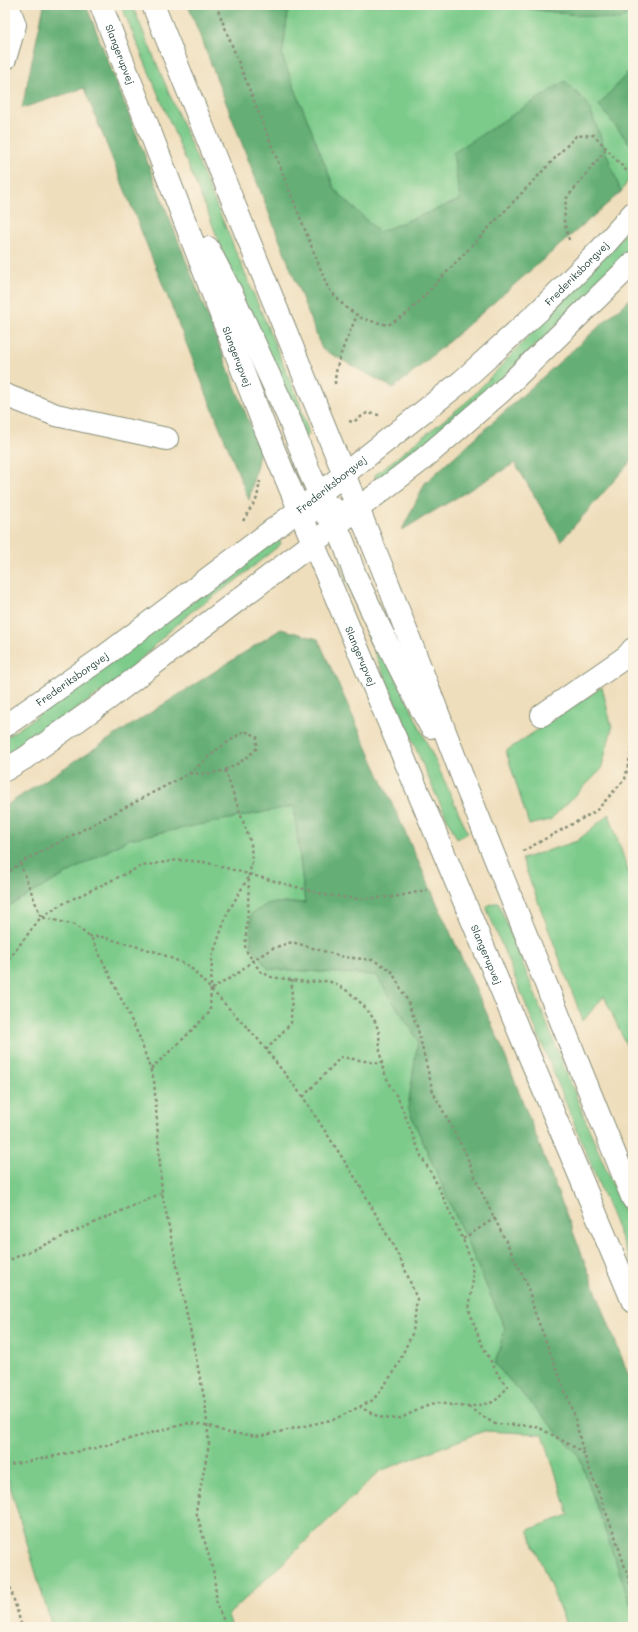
<svg xmlns="http://www.w3.org/2000/svg" width="638" height="1632" font-family="Mali,sans-serif">
	<style>
		.green { fill: #7ccb8a; stroke: #4e845f }
		.forest { fill: #65af76; stroke: #427655 }
		.lines { fill: none; stroke-linecap: round; stroke-linejoin: round }
		.minor-casing { stroke: #878e78; stroke-width: 24 }
		.major-casing { stroke: #878e78; stroke-width: 24 }
		.path { stroke: #878e78; stroke-width: 2.5; stroke-dasharray: 3 3; stroke-linecap: butt }
		.minor { stroke: #fff; stroke-width: 22 }
		.major { stroke: #fff; stroke-width: 22 }
		.labels { text-anchor: middle; stroke-width: 4; stroke-linejoin: round; paint-order: stroke }
		.street-label { font-size: 10px; fill: #1f3d34; stroke: #fcf5e5 }
	</style>
	<rect width="100%" height="100%" fill="#fcf5e5"/>
	<filter id="ink" filterUnits="userSpaceOnUse"><feTurbulence type="fractalNoise" baseFrequency=".025" numOctaves="2"/><feDisplacementMap in="SourceGraphic" scale="8" xChannelSelector="R" yChannelSelector="G"/><feConvolveMatrix kernelMatrix="1 2 1 2 8 2 1 2 1" color-interpolation-filters="sRGB"/></filter>
	<filter id="wash" filterUnits="userSpaceOnUse"><feTurbulence type="fractalNoise" baseFrequency=".012" numOctaves="4" result="noise"/><feDisplacementMap in="SourceGraphic" scale="16" xChannelSelector="R" yChannelSelector="G"/><feGaussianBlur stdDeviation="0.9" result="paint"/><feColorMatrix in="noise" values="0 0 0 0 0 0 0 0 0 0 0 0 0 0 0 0 0 1.4 0 .05"/><feComposite in="paint" operator="in"/></filter>
	<g filter="url(#wash)">
		<rect width="100%" height="100%" fill="#efdebc"/>
		<path class="green" d="M121 5H132L300 404 309 434 304 438 233 279 210 218Z
			M289 5H496L619 20 633 10V67L599 105 633 148V173L621 192 588 104 460 200 379 232 335 190 282 56Z
			M633 225V253L472 406 377 481H375V475L469 400Z
			M279 538 281 544 234 582 191 612 164 636 125 675 5 760V738L49 708Z
			M339 562C385 651 427 742 468 833L457 839 435 793 377 659Z
			M602 687 612 728 601 770 550 820 529 825 506 751Z
			M294 806 305 903H269L268 969 376 975 418 1040 408 1108 505 1328 495 1364 579 1456 633 1611V1627H567L528 1530 569 1515 543 1434 484 1431 380 1471 228 1615 232 1627H52L6 1473H5V908L129 839Z
			M609 814 633 885V1060L604 996 583 1021 522 859 577 841Z
			M498 902 589 1129 633 1233V1268L487 909 488 905Z"/>
		<path class="forest" d="M44 5H86L260 450 249 500 84 88 22 108Z
			M188 5H289L282 56 335 190 379 232 460 200 453 153 565 81 588 104 621 192 409 376 393 388 322 349Z
			M497 5H633V10L619 20Z
			M633 67V148L599 105Z
			M633 296V459L561 541 515 463 402 530 425 483Z
			M281 629 318 639 500 1043 633 1387V1611L579 1456 495 1364 505 1328 408 1108 418 1040 376 975 268 969 251 945V914L269 903H305L294 806 129 839 5 908V806Z"/>
	</g>
	<g filter="url(#ink)">
		<g class="lines">
			<g class="minor-casing">
				<g id="minor">
					<path d="M5 59 15 25 8 5"/>
					<path d="M5 395 56 415 167 439"/>
					<path d="M542 715 627 656 633 649"/>
					<path id="s1" d="M5 726 106 655 299 510 462 381 540 310 601 249 633 213"/>
					<path d="M5 770 25 758 108 699 422 460 501 392 633 263"/>
				</g>
			</g>
			<g class="major-casing">
				<g id="major">
					<path id="s2" d="M101 5 266 431 633 1302"/>
					<path d="M153 5 381 565 467 789 633 1199"/>
					<path d="M208 248 233 296 290 421 309 471 319 493 326 504 338 512 358 509"/>
					<path d="M316 509C325 512 331 517 336 526 345 542 349 560 356 577 379 627 403 678 431 727"/>
				</g>
			</g>
			<path class="path" d="M216 5 328 288 345 307 363 319 388 325 408 313 576 136 594 135 633 178
				M569 240 564 221 566 199 607 148
				M335 384C335 361 348 337 357 315
				M349 421 353 422 367 413 379 415
				M243 521 257 498 260 481
				M630 682 633 729
				M225 770 251 844 252 862 249 875 248 908 245 949 260 971 271 977 306 982 328 981 336 984 349 992 363 1005 374 1019 379 1032 380 1053 383 1069 390 1086 398 1098 422 1158 433 1176 465 1244 472 1265 473 1280 469 1310 481 1343 500 1378 508 1387 494 1402 468 1407 437 1403 424 1407 401 1418 390 1419 379 1417 360 1407
				M523 851 596 811 625 779 633 743
				M20 863 41 917 75 925 92 939 139 1036 154 1080 162 1193 205 1402 209 1444 196 1511 214 1574 217 1606 227 1627
				M5 875 20 863 190 773 218 749 244 731 257 736V748C237 768 218 776 190 773
				M5 964 41 917 66 902 142 866 178 860 204 862 326 895 358 899 394 897 427 890
				M212 989 237 974 252 961 273 948 292 942 344 957 373 960 391 970 407 1000 417 1026 433 1092 466 1154 480 1189 527 1284 535 1313 575 1417 583 1452
				M266 1050 291 1023 292 980
				M151 1069 184 1038 210 1012 212 957 227 914 249 876
				M303 1097 341 1057 382 1064
				M463 1239 495 1218
				M5 1262 162 1193
				M468 1407 495 1424 536 1426 583 1452 615 1536 633 1592
				M5 1466 95 1448 189 1423 207 1425 229 1433 261 1436 335 1419 373 1400 394 1372 413 1332 417 1299 402 1262 358 1182 303 1097 257 1038 189 966 157 952 102 937 89 936
				M5 1570 22 1627"/>
			<use href="#minor" class="minor"/>
			<use href="#major" class="major"/>
		</g>
	</g>
	<g class="labels">
		<g class="street-label">
			<text dy="4" stroke="none"><textPath href="#s2" startOffset="53">Slangerupvej</textPath></text>
			<text dy="4" stroke="none"><textPath href="#s1" startOffset="730">Frederiksborgvej</textPath></text>
			<text dy="4" stroke="none"><textPath href="#s2" startOffset="377">Slangerupvej</textPath></text>
			<text dy="4" stroke="none"><textPath href="#s1" startOffset="406">Frederiksborgvej</textPath></text>
			<text dy="4" stroke="none"><textPath href="#s2" startOffset="701">Slangerupvej</textPath></text>
			<text dy="4" stroke="none"><textPath href="#s1" startOffset="82">Frederiksborgvej</textPath></text>
			<text dy="4" stroke="none"><textPath href="#s2" startOffset="1025">Slangerupvej</textPath></text>
		</g>
	</g>
	<rect width="638" height="1632" fill="none" stroke="#fcf5e5" stroke-width="20"/>
</svg>
